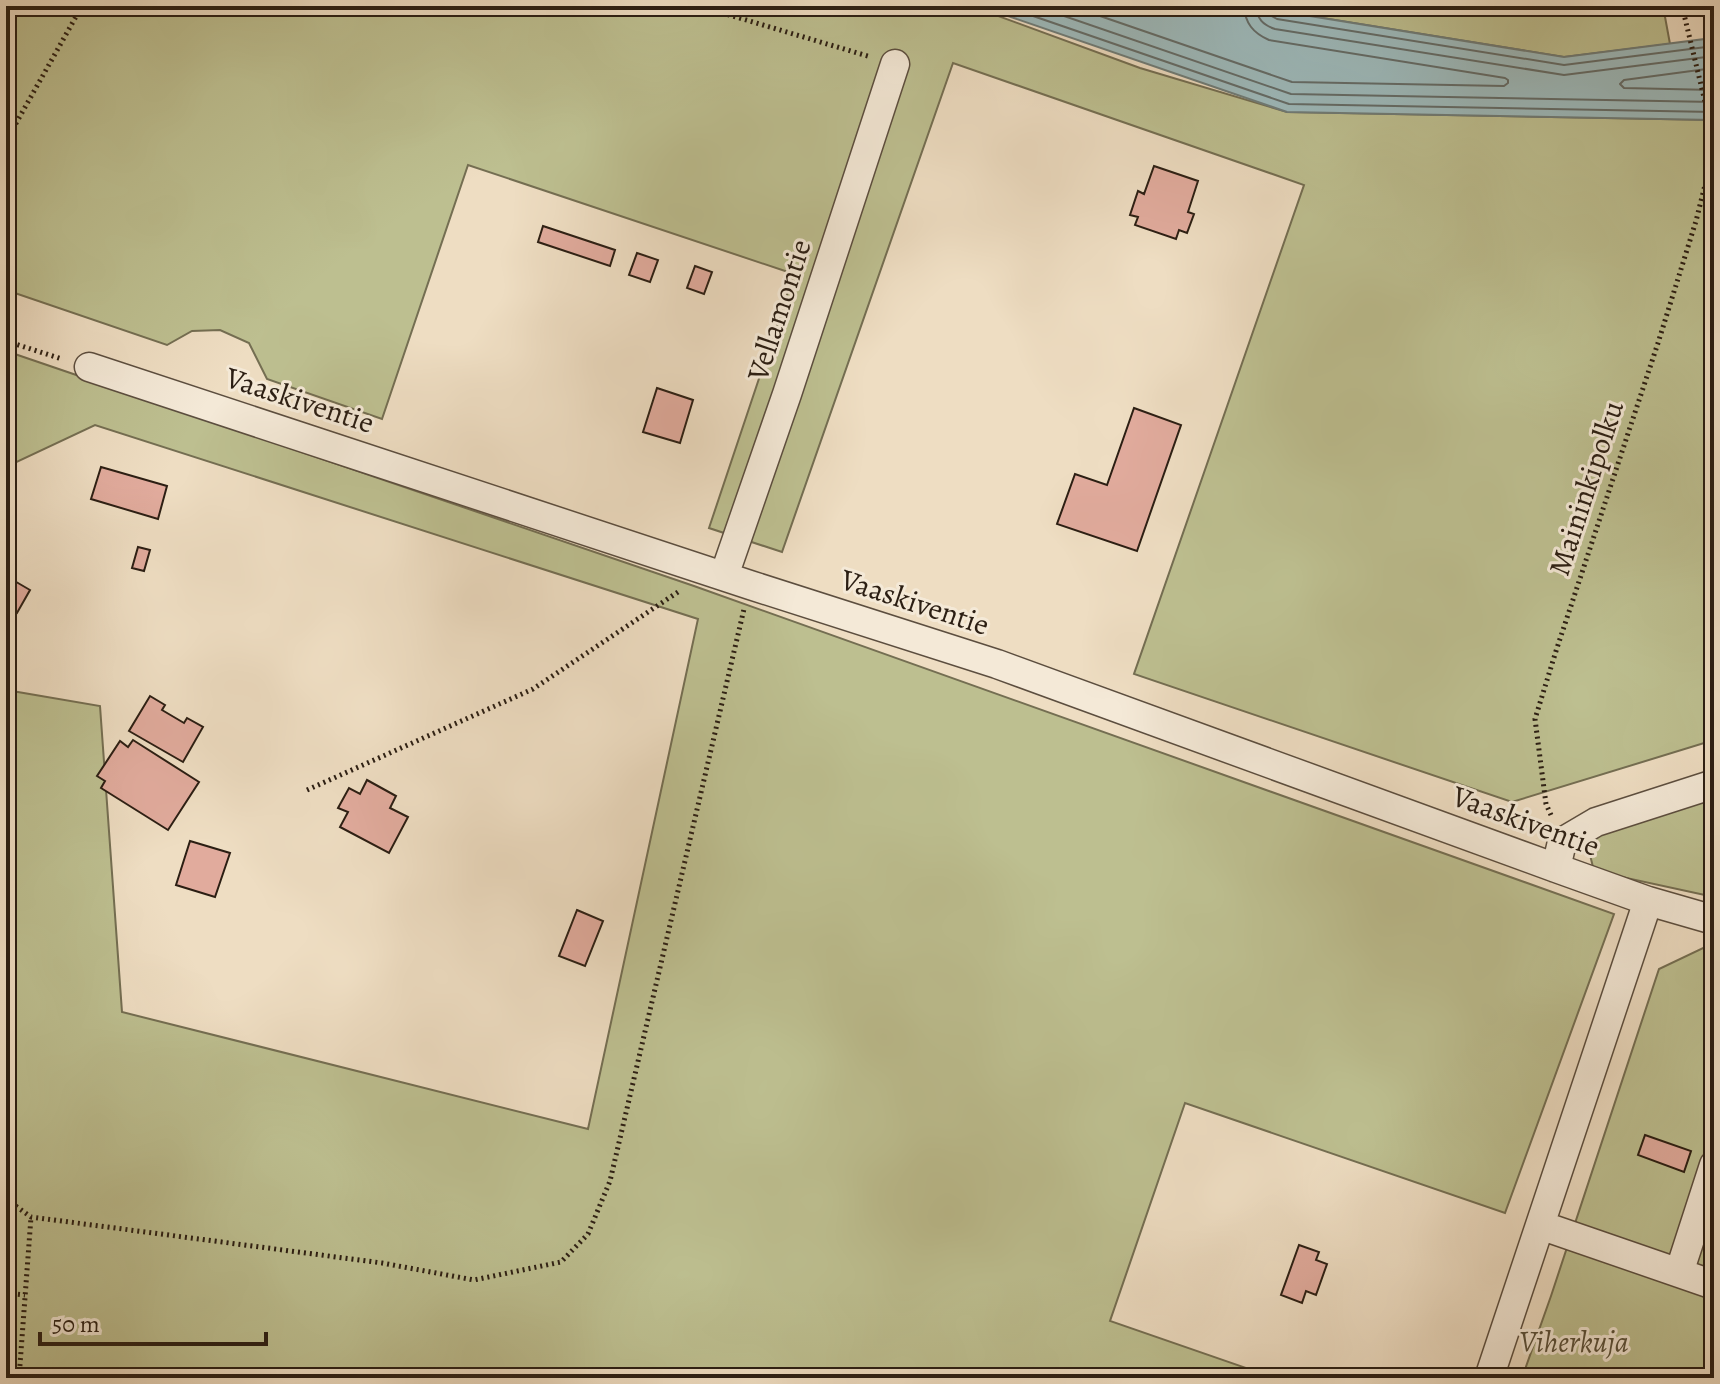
<svg xmlns="http://www.w3.org/2000/svg" width="1720" height="1384" font-family="Alegreya,serif">
	<style>
		.green { fill: #bdbf90; stroke: #746e52; stroke-width: 2 }
		.water { fill: #9dbabc; stroke: #6f7c78; stroke-width: 2 }
		.lines { fill: none; stroke-linecap: round; stroke-linejoin: round }
		.shore { stroke: #646c68; stroke-width: 2 }
		.building { fill: #e1ab9d; stroke: #2b1e13; stroke-width: 2 }
		.minor-casing { stroke: #5c4e3f; stroke-width: 31 }
		.path { stroke: #2b1e13; stroke-width: 5; stroke-dasharray: 2 4; stroke-linecap: butt }
		.minor { stroke: #f4e9d7; stroke-width: 28 }
		.labels { text-anchor: middle; stroke-width: 6; stroke-linejoin: round; paint-order: stroke }
		.street-label { font-size: 30px; fill: #2b1e13; stroke: #f4e9d7 }
		.park-label { font-size: 30px; font-style: italic; fill: #574e38; stroke: #f4e9d7 }
	</style>
	<rect width="100%" height="100%" fill="#eeddc2"/>
	<filter id="stains"><feTurbulence type="fractalNoise" baseFrequency=".0025" numOctaves="4"/><feColorMatrix values="0 0 0 0 .2 0 0 0 0 .09 0 0 0 0 .02 0 0 0 .5 -.17"/></filter>
	<radialGradient id="worn" r=".72"><stop offset=".6" stop-color="#630" stop-opacity="0"/><stop offset="1" stop-color="#630" stop-opacity=".3"/></radialGradient>
	<path class="green" d="M6 6H971L1140 68 1287 112 1714 120V740L1512 802 1134 674 1304 185 953 63 782 552 709 528 794 274 468 165 382 419 267 379 249 343 220 330 192 331 167 345 6 290Z
		M1266 6H1663L1670 44 1564 57 1279 11Z
		M6 351 694 586 1614 914 1505 1213 1185 1103 1110 1321 1275 1378H6V690L100 706 122 1012 588 1129 698 619 95 425 6 467Z
		M1714 799V897L1594 871 1589 851 1601 831Z
		M1703 948 1714 952V1378H1522L1551 1296 1659 969Z"/>
	<path class="water" d="M979 6H1266L1279 11 1564 57 1713 38 1714 120 1287 112Z"/>
	<g class="lines">
		<path class="shore" d="M1004 6 1289 104 1714 112
			M1035 6 1291 94 1714 102
			M1071 6 1292 82 1504 86 1508 83V80L1505 78 1269 40C1253 33 1245 23 1244 6
			M1256 6C1257 19 1263 25 1275 29L1564 75 1714 56
			M1267 6 1268 14 1277 19 1564 65 1714 46
			M1714 68 1624 80 1620 84 1624 88 1714 90"/>
	</g>
	<path class="building" d="M1154 166 1198 181 1188 212 1194 214 1187 233 1179 230 1176 239 1135 225 1138 217 1130 215 1138 191 1144 194Z
		M543 226 615 250 610 266 538 242Z
		M637 253 658 260 650 282 629 275Z
		M695 266 712 272 704 294 687 288Z
		M657 388 693 400 680 443 643 432Z
		M1134 408 1181 425 1137 551 1057 524 1075 474 1107 485Z
		M101 467 167 486 158 519 91 499Z
		M138 547 150 550 144 571 132 568Z
		M6 576 30 590 17 613 6 607Z
		M150 696 165 705 162 710 184 723 187 718 203 727 183 762 129 731Z
		M133 740 199 782 168 830 101 788 105 781 97 776 120 741 128 747Z
		M367 780 396 796 390 808 408 817 389 853 340 827 348 812 338 808 349 788 360 794Z
		M190 841 230 853 215 897 176 885Z
		M577 910 603 921 585 966 559 956Z
		M1645 1135 1691 1151 1684 1172 1638 1155Z
		M1299 1245 1319 1252 1316 1260 1327 1264 1316 1295 1306 1291 1302 1303 1281 1295Z"/>
	<g class="lines">
		<g class="minor-casing">
			<path id="minor" d="M89 367 750 585 997 664 1556 868 1648 901 1714 920
				M724 576 787 394 895 64
				M1556 868 1562 842 1596 822 1714 784
				M1540 1225 1714 1285
				M1679 1273 1714 1165
				M1489 1378 1648 901"/>
		</g>
		<path class="path" d="M699 6 871 57
			M1682 6 1714 139
			M6 152 15 125 82 6
			M6 341 62 359
			M307 790 533 689 678 592
			M1551 815 1546 804 1535 719 1556 651 1658 343 1696 221 1714 149
			M6 1199 31 1217 382 1263 474 1280 561 1262 588 1234 610 1181 744 609
			M6 1293 25 1295
			M19 1378 31 1217"/>
		<use href="#minor" class="minor"/>
	</g>
	<g class="labels">
		<g class="street-label">
			<text transform="translate(779 310) rotate(-72)" y="10">Vellamontie</text>
			<text transform="translate(300 400) rotate(18)" y="10">Vaaskiventie</text>
			<text transform="translate(1586 488) rotate(-72)" y="10">Maininkipolku</text>
			<text transform="translate(915 602) rotate(18)" y="10">Vaaskiventie</text>
			<text transform="translate(1526 821) rotate(20)" y="10">Vaaskiventie</text>
		</g>
		<g class="park-label">
			<text x="1574" y="1352">Viherkuja</text>
		</g>
	</g>
	<rect width="1720" height="1384" fill="none" stroke="#eeddc2" stroke-width="32"/>
	<rect x="8" y="8" width="1704" height="1368" fill="none" stroke="#2b1e13" stroke-width="4"/>
	<rect x="16" y="16" width="1688" height="1352" fill="none" stroke="#2b1e13" stroke-width="2"/>
	<path d="M40 1332v12h226v-12" fill="none" stroke="#2b1e13" stroke-width="4"/>
	<text x="52" y="1332" font-size="24" fill="#2b1e13" stroke="#f4e9d7" stroke-width="6" paint-order="stroke">50 m</text>
	<rect width="100%" height="100%" filter="url(#stains)"/>
	<rect width="100%" height="100%" fill="url(#worn)"/>
</svg>
